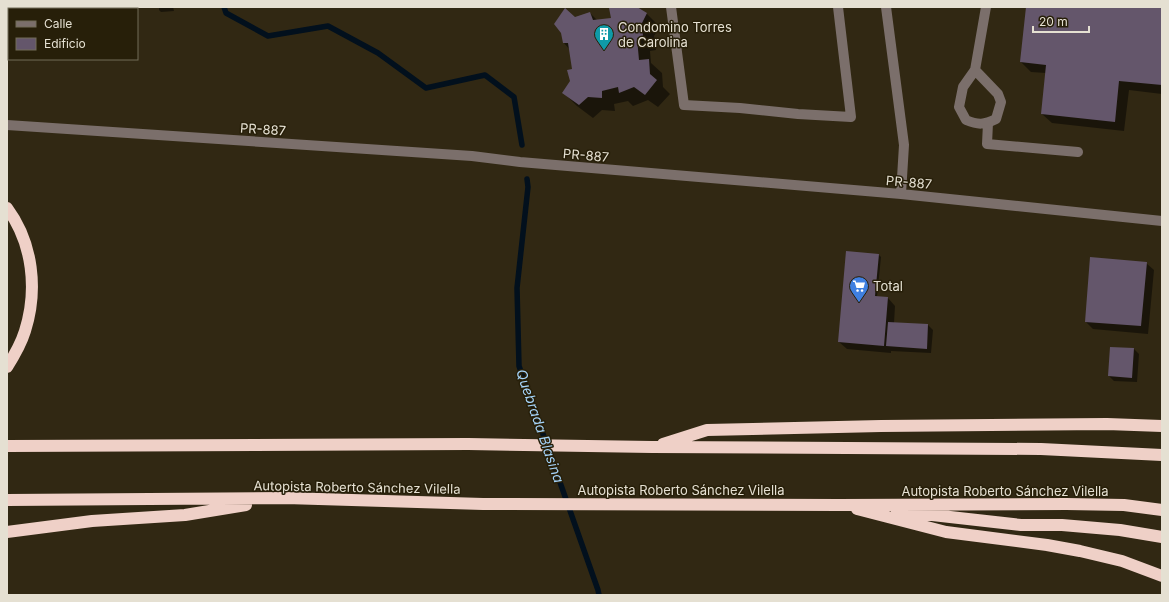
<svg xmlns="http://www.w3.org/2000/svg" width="1169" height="602" font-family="Inter,sans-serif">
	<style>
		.shadow { fill: #0007 }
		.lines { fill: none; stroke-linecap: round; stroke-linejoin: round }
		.stream { stroke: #02101d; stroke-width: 5.5 }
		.building { fill: #64566b }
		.minor { stroke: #7b6f6b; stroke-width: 10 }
		.highway { stroke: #efd0c7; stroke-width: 12 }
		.labels { text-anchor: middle; stroke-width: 3; stroke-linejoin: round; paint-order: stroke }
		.poi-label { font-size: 13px; fill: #e5e0d2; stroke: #271f09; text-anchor: start }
		.street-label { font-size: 13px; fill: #e5e0d2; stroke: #271f09 }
		.water-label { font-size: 14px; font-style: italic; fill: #a5d3f8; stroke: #271f09 }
	</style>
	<rect width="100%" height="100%" fill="#312813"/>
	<path class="shadow" d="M7 7H39V9L23 8V9H9V7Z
		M159 7H173L174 11 161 12 159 10Z
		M625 7H635L647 14 660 27 654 36 656 50 650 51 651 63 662 73 663 87 670 94 658 107 648 100 633 106 628 101 614 104 615 111 602 110 593 118 577 106 564 93 571 81 573 70 570 50 564 43 575 18 590 13 597 20 612 19Z
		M1027 7H1162V94L1129 90 1124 131 1052 123 1042 114 1046 73 1031 72 1021 62Z
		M878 254 881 257 877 297 888 298 895 306 894 323 928 325 933 330 931 353 891 351V353L847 349 839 342Z
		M1146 263 1154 270 1148 334 1093 329 1086 322Z
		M1111 348 1134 349 1139 354 1137 382 1114 381 1109 376Z"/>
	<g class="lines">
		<path class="stream" d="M224 7 226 13 268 36 328 26 378 53 426 88 485 75 514 97 522 145
			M527 179 528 187 517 288 519 366 598 590 599 595"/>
	</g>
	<path class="building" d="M624 7H637L647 13 642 23 643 37 637 38 639 60 649 59 650 74 657 80 645 95 634 87 619 93 618 87 602 91V98L588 97 579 105 562 93 570 81 567 70 572 69 568 43H563L561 33 554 24 565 8 575 17 590 12 593 20 611 18 609 8H623Z
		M1026 7H1162V85L1119 81 1115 122 1041 114 1046 65 1020 62Z
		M846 251 879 254 875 296 888 297 884 346 838 342Z
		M1090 257 1147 262 1141 326 1085 322Z
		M888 322 928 324 927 349 886 346Z
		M1110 347 1134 348 1132 378 1108 376Z"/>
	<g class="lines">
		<path class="minor" d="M671 7 684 105 740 108 798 114 851 117 838 7
			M886 7 904 145 901 194
			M975 70 998 94 1001 102 996 119C984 125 978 125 966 120L959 107 963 87 975 70 986 7
			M988 123 987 144 1078 152
			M7 125 472 156 520 162 901 194 1162 221"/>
		<path class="highway" d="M7 208C33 243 38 290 25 331 21 344 14 356 7 367
			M663 444 707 430 881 426 1107 424 1162 426
			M7 446 468 444 652 447 1041 449 1162 455
			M7 500 286 498 483 504 840 505 1066 504 1124 505 1162 510
			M857 509 946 532 1047 545 1080 551 1122 561 1162 576
			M897 511 1021 525H1062L1120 530 1162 537
			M7 532 92 521 185 515 246 505"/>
	</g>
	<defs>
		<g id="building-pin" transform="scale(1)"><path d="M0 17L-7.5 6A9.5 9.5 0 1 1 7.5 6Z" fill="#0f9aa8" stroke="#271f09"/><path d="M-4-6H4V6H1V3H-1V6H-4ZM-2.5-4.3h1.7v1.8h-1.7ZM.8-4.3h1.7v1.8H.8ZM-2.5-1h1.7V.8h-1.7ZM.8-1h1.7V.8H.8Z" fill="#fff"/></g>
		<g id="supermarket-pin" transform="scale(1)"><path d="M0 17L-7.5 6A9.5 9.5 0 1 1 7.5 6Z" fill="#3f7fe0" stroke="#271f09"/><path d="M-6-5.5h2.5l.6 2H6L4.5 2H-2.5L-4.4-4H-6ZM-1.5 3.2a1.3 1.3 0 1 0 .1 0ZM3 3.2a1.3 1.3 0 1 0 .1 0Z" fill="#fff"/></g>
	</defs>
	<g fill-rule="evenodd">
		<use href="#building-pin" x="604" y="34"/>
		<use href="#supermarket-pin" x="859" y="286"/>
	</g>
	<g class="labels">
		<g class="poi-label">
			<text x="618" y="32">Condomino Torres<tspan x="618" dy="15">de Carolina</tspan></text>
			<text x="873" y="291">Total</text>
		</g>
		<g class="street-label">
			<text transform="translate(263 129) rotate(4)" y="5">PR-887</text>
			<text transform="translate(586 155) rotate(5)" y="5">PR-887</text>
			<text transform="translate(909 182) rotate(5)" y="5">PR-887</text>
			<text transform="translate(357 487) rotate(1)" y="5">Autopista Roberto Sánchez Vilella</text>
			<text x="681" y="495">Autopista Roberto Sánchez Vilella</text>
			<text x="1005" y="496">Autopista Roberto Sánchez Vilella</text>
		</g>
		<g class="water-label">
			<text transform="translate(540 426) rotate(71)" y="5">Quebrada Blasina</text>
		</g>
	</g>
	<rect width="1169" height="602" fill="none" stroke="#e5e0d2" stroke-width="16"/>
	<rect x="8" y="8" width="130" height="52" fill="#271f09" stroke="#736c59"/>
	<rect x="16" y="21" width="20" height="6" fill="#7b6f6b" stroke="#736c59"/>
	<text x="44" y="28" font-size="12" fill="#e5e0d2">Calle</text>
	<rect x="16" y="38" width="20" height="12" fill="#64566b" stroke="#736c59"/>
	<text x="44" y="48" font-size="12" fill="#e5e0d2">Edificio</text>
	<path d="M1033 26v6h56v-6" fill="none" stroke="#e5e0d2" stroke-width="2"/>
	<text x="1039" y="26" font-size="12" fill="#e5e0d2" stroke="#271f09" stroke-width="3" paint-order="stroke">20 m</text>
</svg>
